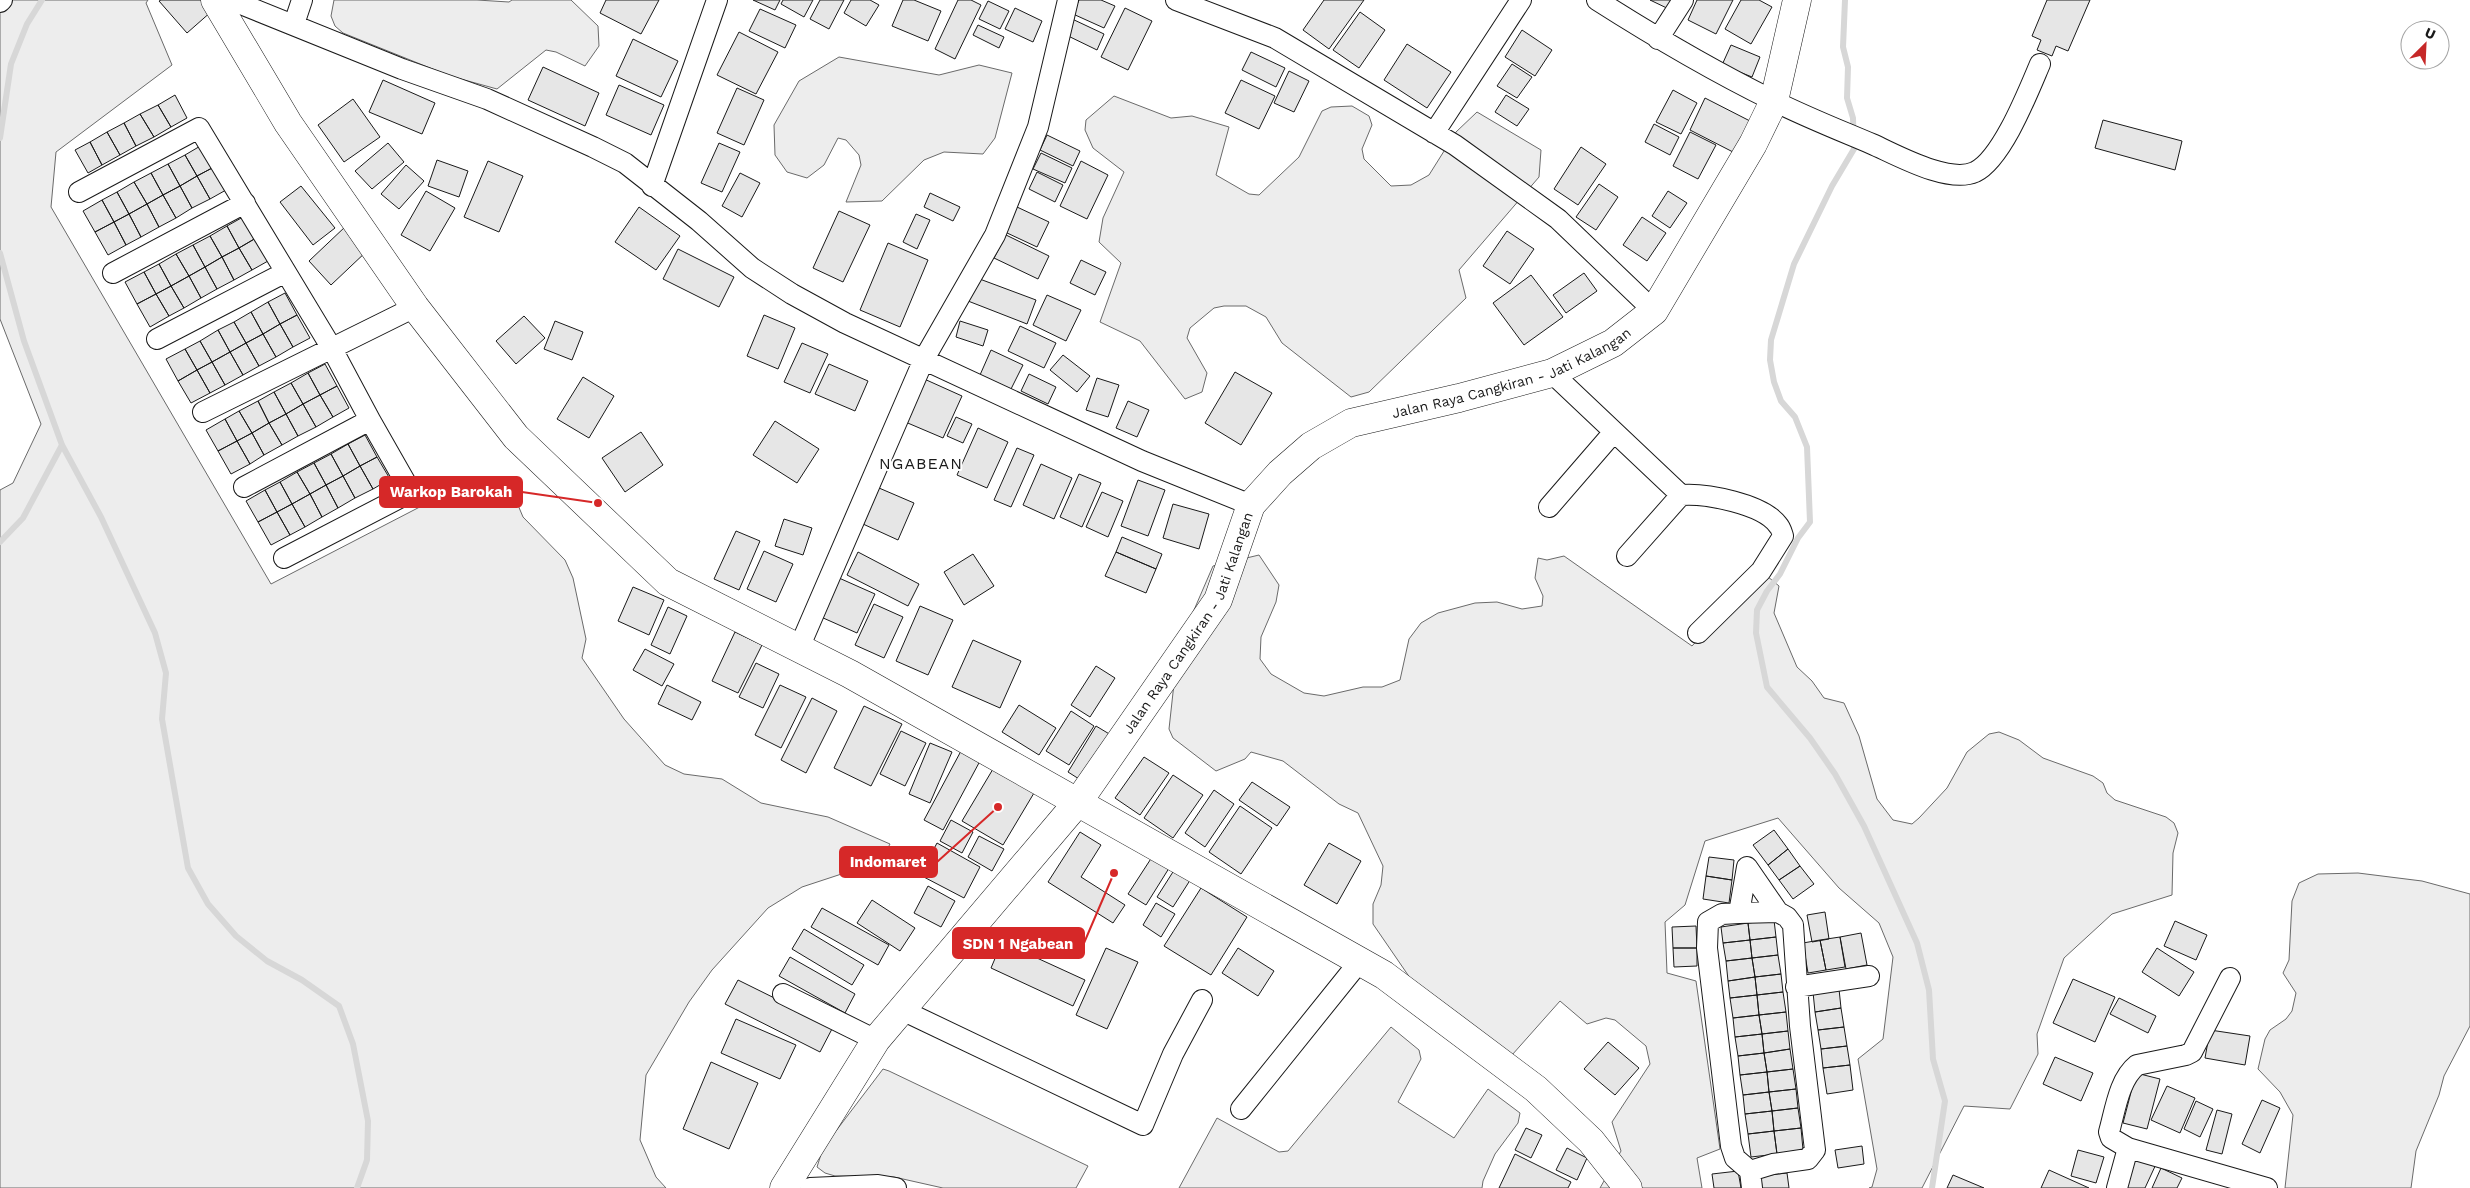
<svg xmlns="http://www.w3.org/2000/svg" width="2470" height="1188" font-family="'Work Sans',sans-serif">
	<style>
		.built { fill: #ededed; stroke: #6a6a6a }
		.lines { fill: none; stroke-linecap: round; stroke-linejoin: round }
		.stream { stroke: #d7d7d7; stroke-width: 6 }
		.building { fill: #e6e6e6; stroke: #1a1a1a }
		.street-casing { stroke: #1a1a1a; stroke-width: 22 }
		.secondary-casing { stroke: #1a1a1a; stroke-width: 29 }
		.street { stroke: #fff; stroke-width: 20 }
		.secondary { stroke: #fff; stroke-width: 28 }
		.labels { text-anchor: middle; stroke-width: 4; stroke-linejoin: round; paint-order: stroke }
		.street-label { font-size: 14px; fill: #1a1a1a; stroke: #fff }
		.quarter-label { font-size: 16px; letter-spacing: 1px; fill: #1a1a1a; stroke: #fff }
		.leader { fill: none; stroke: #d62828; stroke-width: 2 }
		.callout-dot { fill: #d62828; stroke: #fff; stroke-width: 2 }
		.callout { fill: #d62828; stroke: #d62828; stroke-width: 2 }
		.callout-label { font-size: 15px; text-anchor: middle; font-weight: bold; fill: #fff }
	</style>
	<rect width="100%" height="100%" fill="#fff"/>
	<path class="built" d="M0 0H148L146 3 172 65 56 152 51 207 271 584 468 482 499 486 515 498 523 517 565 560 573 578 586 639 582 658 624 719 665 765 684 774 722 779 761 803 828 817 890 844 881 861 802 887 768 908 712 970 689 1002 646 1075 640 1140 656 1177 666 1188H0V490L13 483 41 424 0 319Z
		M334 0H477L509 2 512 0H571L598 26 599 46 585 66 556 52 546 50 497 89 450 76 343 33 335 26 331 16Z
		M839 57 939 75 979 65 1012 73 995 138 983 154 944 152 924 160 882 201 846 202 861 165 859 155 846 140 838 138 824 165 807 178 787 172 775 155 774 125 799 81Z
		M1114 96 1171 118 1192 116 1229 127 1216 175 1249 194 1259 195 1299 157 1322 111 1331 107 1352 106 1369 116 1372 125 1362 149 1364 159 1391 186 1411 185 1429 175 1456 132 1477 112 1541 150 1539 177 1459 270 1466 298 1369 392 1351 397 1282 343 1266 317 1246 306H1224L1214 308 1190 328 1187 338 1207 373 1202 392 1185 399 1140 341 1100 322 1121 263 1099 242 1103 218 1124 172 1093 148 1085 130 1086 120Z
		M1259 555 1279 585 1276 602 1261 637 1260 659 1271 674 1304 693 1324 696 1363 687H1382L1400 680 1409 639 1421 623 1438 613 1475 603 1497 602 1522 609 1542 606 1543 596 1535 578 1538 558 1547 560 1564 556 1692 646 1761 571 1779 586 1774 613 1797 667 1812 681 1824 698 1844 703 1859 736 1877 799 1893 820 1912 824 1919 818 1947 788 1967 752 1989 734 1999 732 2019 740 2043 758 2093 776 2103 783 2107 793 2115 800 2166 817 2174 823 2178 833 2173 853 2172 895 2112 914 2064 958 2037 1034 2038 1054 2010 1109 1964 1106 1922 1188H1869L1872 1187 1877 1169 1858 1059 1883 1039 1893 957 1879 923 1839 888 1778 818 1705 841 1685 905 1665 922 1667 973 1696 981 1720 1149 1697 1158 1702 1188H1600L1621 1151 1612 1122 1650 1064 1646 1046 1615 1020 1606 1018 1587 1024 1560 1001 1512 1055 1419 991 1373 924V904L1381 885 1383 866 1358 813 1339 804 1283 761 1251 752 1245 759 1216 771 1173 738 1169 729 1178 647 1213 566Z
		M2358 873 2422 881 2470 894V1026L2444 1076 2439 1095 2416 1151 2411 1188H2285L2293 1115 2280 1092 2258 1069 2265 1039 2270 1030 2286 1019 2292 1011 2296 993 2283 973 2289 960 2292 901 2299 883 2318 874Z
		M1391 1027 1419 1050 1421 1059 1398 1102 1454 1138 1488 1089 1520 1113 1518 1123 1495 1154 1483 1181 1482 1188H1179L1217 1118 1279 1152 1288 1151Z
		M883 1069 889 1071 1088 1166 1076 1188H943L894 1177 835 1176 825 1173 817 1167 823 1148Z"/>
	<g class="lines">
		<path class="stream" d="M1845 0 1843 47 1848 67 1847 98 1853 118 1854 149 1832 186 1794 264 1771 340 1770 360 1774 382 1781 401 1795 417 1807 447 1810 522 1798 538 1780 574 1767 591 1757 610 1756 633 1767 687 1810 738 1835 774 1864 826 1917 943 1929 990 1933 1059 1945 1101 1932 1188
			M0 138 11 64 27 24 42 0
			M0 253 24 341 62 445 101 517 155 633 166 673 162 719 188 868 208 904 236 936 267 961 302 980 339 1006 353 1044 368 1121 367 1160 357 1188
			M0 542 23 518 62 445"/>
	</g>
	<path class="building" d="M161 0H202L212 11 187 33 159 1Z
		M606 0H659L641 34 600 13Z
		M753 0H780L775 10Z
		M783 0H813L804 17 781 4Z
		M820 0H844L829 29 810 19Z
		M851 0H870L879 5 866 26 844 13Z
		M903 0H914L941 11 928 41 892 26Z
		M958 0H971L981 5 955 59 935 49Z
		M1079 0H1101L1115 6 1104 28 1073 14Z
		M1324 0H1364L1329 49 1303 30Z
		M1650 0H1678L1673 11Z
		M1697 0H1733L1716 34 1688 20Z
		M1741 0H1759L1772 7 1751 44 1725 29Z
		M2047 0H2090L2068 51 2056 46 2052 56 2037 50 2041 40 2032 36Z
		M988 1 1009 11 1000 29 979 19Z
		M1015 8 1042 21 1033 42 1005 29Z
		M1125 8 1152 21 1128 70 1101 57Z
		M760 9 796 25 785 48 749 31Z
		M1360 12 1385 30 1359 68 1333 50Z
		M1070 18 1104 34 1097 50 1062 33Z
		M978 25 1004 37 999 48 973 35Z
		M1522 30 1552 50 1535 76 1505 57Z
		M739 32 778 52 756 94 717 75Z
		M633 39 678 61 661 97 616 76Z
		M1407 44 1451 72 1427 108 1384 80Z
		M1731 45 1760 57 1752 77 1722 65Z
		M1251 52 1285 68 1276 87 1242 70Z
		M1512 64 1532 77 1517 98 1497 86Z
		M543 67 599 93 585 126 528 100Z
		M1289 71 1309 81 1294 112 1274 103Z
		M383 80 435 103 422 134 369 112Z
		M1241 80 1275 96 1259 129 1225 113Z
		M619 85 664 105 651 135 606 115Z
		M737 88 764 100 744 145 717 133Z
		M1673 90 1697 103 1681 134 1656 122Z
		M175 95 187 118 171 127 158 105Z
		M1506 95 1529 109 1517 126 1495 112Z
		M1705 98 1750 121 1733 152 1690 130Z
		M353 99 380 137 344 162 318 125Z
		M158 105 171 127 154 137 140 114Z
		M140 114 154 137 136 146 124 123Z
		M2103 120 2182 141 2175 170 2095 148Z
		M124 123 136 146 120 155 107 132Z
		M1654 124 1679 137 1670 155 1645 142Z
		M107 132 120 155 102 165 90 142Z
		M1690 132 1716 145 1698 179 1673 166Z
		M1047 135 1080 151 1073 166 1040 150Z
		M90 142 102 165 88 173 75 150Z
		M388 143 404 162 372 189 355 171Z
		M719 143 740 152 722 192 701 183Z
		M202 145 214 167 197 176 185 155Z
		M1581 147 1606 164 1578 205 1554 189Z
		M1041 153 1072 168 1065 183 1033 169Z
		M185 155 197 176 180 186 168 164Z
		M437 160 468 171 459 197 428 186Z
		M488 161 523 176 499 232 464 217Z
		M1081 161 1108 175 1087 219 1060 206Z
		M168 164 180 186 163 195 151 173Z
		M406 165 424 181 399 209 381 194Z
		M214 167 226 190 210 199 197 176Z
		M1037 172 1063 185 1055 202 1029 189Z
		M151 173 163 195 147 204 134 182Z
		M740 173 760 183 742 217 722 206Z
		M197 176 210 199 192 208 180 186Z
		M134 182 147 204 129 214 117 192Z
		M1599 184 1618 197 1596 230 1576 217Z
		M180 186 192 208 176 218 163 195Z
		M301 186 335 228 313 245 280 202Z
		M426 191 455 208 430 251 401 235Z
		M1668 191 1687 203 1670 228 1652 216Z
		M117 192 129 214 114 222 102 200Z
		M930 193 960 207 953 221 924 207Z
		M163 195 176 218 159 227 147 204Z
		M102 200 114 222 95 232 83 211Z
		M147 204 159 227 141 237 129 214Z
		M639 207 680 236 656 270 615 242Z
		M1017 207 1049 222 1037 247 1005 232Z
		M839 211 870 225 843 282 813 268Z
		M129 214 141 237 126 245 114 222Z
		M916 214 930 220 917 249 903 242Z
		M243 217 256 238 239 248 227 226Z
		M1642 217 1666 233 1647 261 1623 245Z
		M114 222 126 245 108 255 95 232Z
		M227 226 239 248 222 257 210 236Z
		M346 226 368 250 331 285 309 261Z
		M1507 231 1534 249 1510 284 1483 266Z
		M1006 235 1049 256 1038 279 994 258Z
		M210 236 222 257 205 267 193 245Z
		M256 238 268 261 252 270 239 248Z
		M888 243 928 260 900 327 860 310Z
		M193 245 205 267 189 276 176 254Z
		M239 248 252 270 234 280 222 257Z
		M678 249 734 277 719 307 663 279Z
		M176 254 189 276 171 286 159 264Z
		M222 257 234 280 217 289 205 267Z
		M1081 260 1106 272 1095 295 1070 283Z
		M159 264 171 286 156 294 144 272Z
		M205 267 217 289 201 298 189 276Z
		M144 272 156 294 137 304 125 282Z
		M1584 273 1597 291 1566 313 1553 295Z
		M1531 275 1563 317 1524 345 1493 303Z
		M189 276 201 298 184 308 171 286Z
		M977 278 1036 300 1027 324 968 301Z
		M171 286 184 308 169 316 156 294Z
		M285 293 297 315 280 324 268 302Z
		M156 294 169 316 150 327 137 304Z
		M1047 295 1081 310 1066 341 1033 325Z
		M268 302 280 324 263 334 251 312Z
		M251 312 263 334 246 343 234 322Z
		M297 315 310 338 293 347 280 324Z
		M764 315 795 328 778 369 747 356Z
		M524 316 545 338 516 364 496 341Z
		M555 321 583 332 572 360 544 349Z
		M960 321 988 330 983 346 956 337Z
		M234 322 246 343 230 352 218 330Z
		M280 324 293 347 276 357 263 334Z
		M1020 326 1056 343 1044 368 1008 351Z
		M218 330 230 352 212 362 200 341Z
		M263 334 276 357 259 366 246 343Z
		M200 341 212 362 197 370 185 349Z
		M246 343 259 366 243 375 230 352Z
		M802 343 828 354 810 393 784 382Z
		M185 349 197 370 178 381 166 359Z
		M991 350 1023 365 1011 389 980 375Z
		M230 352 243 375 225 385 212 362Z
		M1063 355 1090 376 1077 392 1050 370Z
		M212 362 225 385 210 393 197 370Z
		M325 364 337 386 320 395 308 373Z
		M829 364 868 381 855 411 815 394Z
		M197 370 210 393 191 403 178 381Z
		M1235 372 1272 393 1241 445 1205 423Z
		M308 373 320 395 303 404 291 383Z
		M1029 374 1056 387 1048 404 1021 391Z
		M583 377 614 396 589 438 557 419Z
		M922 378 962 396 943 438 903 421Z
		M1097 378 1119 385 1108 417 1086 410Z
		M291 383 303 404 286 414 274 392Z
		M337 386 349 408 333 417 320 395Z
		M274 392 286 414 269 423 258 401Z
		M320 395 333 417 316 427 303 404Z
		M258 401 269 423 252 433 239 411Z
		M1128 401 1149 410 1137 437 1116 428Z
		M303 404 316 427 298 436 286 414Z
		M239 411 252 433 237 441 225 419Z
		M286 414 298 436 282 445 269 423Z
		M956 417 972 424 963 443 947 436Z
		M225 419 237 441 218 451 206 430Z
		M775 421 819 449 797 483 753 455Z
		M269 423 282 445 264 455 252 433Z
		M978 428 1008 442 987 488 957 475Z
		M641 432 663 465 625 492 602 458Z
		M252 433 264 455 250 464 237 441Z
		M365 435 377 457 360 466 348 444Z
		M237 441 250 464 231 474 218 451Z
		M348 444 360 466 343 476 331 454Z
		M1017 448 1034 455 1011 507 994 500Z
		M331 454 343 476 326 485 314 463Z
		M377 457 390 479 373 489 360 466Z
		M314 463 326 485 310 494 297 472Z
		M1041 464 1072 478 1054 519 1023 505Z
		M360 466 373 489 355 498 343 476Z
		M297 472 310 494 292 504 280 482Z
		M1079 474 1101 483 1082 527 1060 517Z
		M343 476 355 498 338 508 326 485Z
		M1138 480 1165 490 1148 536 1121 526Z
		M280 482 292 504 277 512 265 490Z
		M326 485 338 508 322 517 310 494Z
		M879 488 914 503 898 540 863 524Z
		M265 490 277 512 258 522 246 501Z
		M1102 492 1123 501 1108 537 1086 527Z
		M310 494 322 517 305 527 292 504Z
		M292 504 305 527 290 535 277 512Z
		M1173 504 1209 514 1199 549 1163 538Z
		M277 512 290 535 271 545 258 522Z
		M784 519 812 528 803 555 775 546Z
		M736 531 760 541 739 590 714 579Z
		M1122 537 1162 554 1156 569 1116 552Z
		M764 551 793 564 776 602 747 589Z
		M858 552 919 584 908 606 847 575Z
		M1116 552 1156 569 1146 593 1105 576Z
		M973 554 994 586 964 605 944 572Z
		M839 578 875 594 857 633 821 617Z
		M633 587 664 600 649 635 618 621Z
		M874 604 903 617 884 658 855 645Z
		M920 606 953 620 928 675 896 661Z
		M668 607 687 616 670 654 651 645Z
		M735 632 762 645 738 693 712 681Z
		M973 640 1021 661 1000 708 952 687Z
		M645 649 674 664 662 686 633 670Z
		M756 663 779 674 763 708 739 697Z
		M1096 666 1115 678 1090 717 1071 705Z
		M667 685 701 702 692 720 658 704Z
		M780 685 806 697 781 748 755 735Z
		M812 698 837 711 806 773 781 760Z
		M1019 705 1056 728 1039 755 1002 732Z
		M864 706 902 724 871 786 834 768Z
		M1071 711 1094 726 1069 765 1046 751Z
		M1096 726 1116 738 1087 784 1068 772Z
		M901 731 926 743 905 786 880 774Z
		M930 743 952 752 930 803 909 794Z
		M961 751 980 761 943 830 924 820Z
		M1144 757 1169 773 1140 815 1115 798Z
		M993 769 1034 793 1003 845 962 821Z
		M1173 775 1203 795 1173 838 1144 818Z
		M1252 782 1290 807 1277 826 1239 800Z
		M1214 790 1234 804 1205 847 1185 833Z
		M1240 806 1272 828 1241 874 1209 852Z
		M951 820 973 832 962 853 940 841Z
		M1774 830 1788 849 1768 865 1753 845Z
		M1080 832 1101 845 1081 877 1125 905 1113 923 1048 882Z
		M979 836 1004 849 992 871 968 857Z
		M937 843 980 867 964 898 920 875Z
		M1329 843 1361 861 1337 904 1304 885Z
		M1788 849 1800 866 1779 880 1768 865Z
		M1154 854 1171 865 1146 905 1128 894Z
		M1709 857 1734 860 1732 880 1706 876Z
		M1178 864 1194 874 1173 907 1157 897Z
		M1800 866 1814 884 1793 899 1779 880Z
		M1706 876 1732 880 1729 903 1703 899Z
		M928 886 955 901 941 927 914 913Z
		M1201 888 1247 917 1211 975 1164 946Z
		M872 900 915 928 900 951 857 923Z
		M1156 903 1175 914 1161 937 1143 925Z
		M822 908 889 945 878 965 811 927Z
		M1825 912 1829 939 1812 942 1807 915Z
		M1774 920 1776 937 1750 940 1748 923Z
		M2175 921 2207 935 2196 960 2164 946Z
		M1748 923 1750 940 1723 943 1721 927Z
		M1696 926 1697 948H1673L1672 927Z
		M804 929 864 965 852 985 792 949Z
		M1861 933 1867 965 1846 969 1840 937Z
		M1776 937 1778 955 1752 958 1750 940Z
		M1840 937 1845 967 1826 970 1820 940Z
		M1750 940 1752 958 1726 961 1723 943Z
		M1820 940 1826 970 1808 973 1803 943Z
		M1002 942 1085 980 1073 1006 991 968Z
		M1106 948 1138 962 1107 1029 1076 1015Z
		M1238 948 1274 971 1258 996 1222 973Z
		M1673 948H1697V966L1674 967Z
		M2157 948 2194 972 2179 996 2142 972Z
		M1778 955 1781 974 1755 977 1752 958Z
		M790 957 855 994 845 1013 779 976Z
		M1752 958 1755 977 1728 981 1726 961Z
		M1781 974 1783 992 1757 995 1755 977Z
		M1755 977 1757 995 1730 998 1728 981Z
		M2073 979 2115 997 2095 1042 2053 1023Z
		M738 980 833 1027 820 1052 725 1004Z
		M1839 989 1841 1008 1815 1012 1813 992Z
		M1783 992 1786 1012 1759 1015 1757 995Z
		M1757 995 1759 1015 1733 1018 1730 998Z
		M2119 998 2156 1016 2148 1033 2110 1014Z
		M1841 1008 1844 1027 1818 1030 1815 1012Z
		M1786 1012 1788 1031 1762 1034 1759 1015Z
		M1759 1015 1762 1034 1735 1037 1733 1018Z
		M736 1019 796 1045 780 1079 721 1053Z
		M1844 1027 1847 1046 1821 1049 1818 1030Z
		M2210 1030 2250 1036 2245 1065 2205 1058Z
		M1788 1031 1790 1049 1764 1053 1762 1034Z
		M1762 1034 1764 1053 1738 1056 1735 1037Z
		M1608 1042 1639 1068 1615 1095 1584 1069Z
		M1847 1046 1850 1065 1823 1068 1821 1049Z
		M1790 1049 1793 1069 1767 1072 1764 1053Z
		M1764 1053 1767 1072 1740 1075 1738 1056Z
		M2055 1057 2093 1073 2081 1101 2043 1084Z
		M711 1062 758 1083 729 1149 683 1129Z
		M1850 1065 1853 1090 1827 1094 1823 1068Z
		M1793 1069 1796 1089 1769 1092 1767 1072Z
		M1767 1072 1769 1092 1743 1095 1740 1075Z
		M2136 1073 2160 1079 2147 1129 2123 1123Z
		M2167 1086 2195 1098 2180 1133 2151 1120Z
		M1796 1089 1798 1108 1772 1111 1769 1092Z
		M1769 1092 1772 1111 1745 1114 1743 1095Z
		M2262 1100 2280 1108 2260 1153 2242 1144Z
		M2196 1101 2213 1109 2200 1137 2184 1129Z
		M1798 1108 1801 1128 1774 1131 1772 1111Z
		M2217 1110 2232 1114 2222 1154 2206 1150Z
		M1772 1111 1774 1131 1748 1134 1745 1114Z
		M1526 1128 1542 1135 1531 1158 1515 1150Z
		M1801 1128 1803 1150 1777 1154 1774 1131Z
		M1774 1131 1777 1154 1751 1157 1748 1134Z
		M1862 1146 1864 1164 1838 1168 1835 1150Z
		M1567 1148 1587 1158 1577 1180 1556 1170Z
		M2078 1150 2104 1157 2096 1183 2071 1176Z
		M2135 1153 2157 1162 2145 1188H2124Z
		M1515 1154 1571 1182 1568 1188H1499Z
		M2161 1168 2182 1178 2177 1188H2152Z
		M2049 1170 2089 1188H2041Z
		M1738 1171 1741 1188H1714L1712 1174Z
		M1787 1173 1789 1188H1762L1761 1176Z
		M1953 1175 1984 1188H1947Z"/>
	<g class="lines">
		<g class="street-casing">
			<path id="street" d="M231 0 402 69 487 99 593 147 625 163 699 221 752 268 792 294 845 323 1142 461 1251 505
				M1176 0 1275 38 1455 145 1558 219 1654 311
				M1597 0C1655 37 1713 71 1774 101 1806 117 1839 130 1872 144 1897 155 1948 184 1975 172 2002 159 2028 92 2040 64
				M0 2 2 0
				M294 24 302 0
				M1658 39 1683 0
				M1434 133 1521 0
				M652 186 717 0
				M79 192 199 128 331 347 370 420 244 487
				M113 273 245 203
				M157 339 284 273
				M1552 373 1681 495C1706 493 1763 504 1778 525 1781 528 1782 533 1783 536L1761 571 1698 633
				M203 412 415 307
				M1549 507 1613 433
				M1627 556 1681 495
				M284 558 411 492 370 420
				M799 648 924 359 995 235 1038 127 1068 0
				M1739 913 1778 912
				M1796 987 1869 976
				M783 994 876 1040
				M902 1010 1143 1125 1173 1054 1202 1000
				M1241 1109 1360 961
				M2128 1148 2267 1188
				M1750 1171 1773 1164 1808 1159 1815 1150 1800 1026 1793 925 1787 917 1778 912 1747 867 1739 913 1722 914 1708 922 1707 948 1731 1146 1735 1158 1750 1171 1752 1188
				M810 1188 878 1185 896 1188
				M2117 1188 2128 1148 2111 1138 2109 1132C2115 1111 2119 1079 2137 1065L2186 1055 2192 1052 2230 978"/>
		</g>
		<g class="secondary-casing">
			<g id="secondary">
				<path d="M215 0 288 123 415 307 516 437 668 582 850 674 1384 975 1536 1089 1591 1141 1628 1188"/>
				<path id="s1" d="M784 1188 876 1040 1078 802 1218 600 1251 505 1280 473 1311 446 1351 423 1459 398 1552 373 1613 343 1654 311 1753 144 1774 101 1797 0"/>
			</g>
		</g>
		<use href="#street" class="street"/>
		<use href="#secondary" class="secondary"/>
	</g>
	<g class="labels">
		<g class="street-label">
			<text dy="5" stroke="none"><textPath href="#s1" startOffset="1132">Jalan Raya Cangkiran - Jati Kalangan</textPath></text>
			<text dy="5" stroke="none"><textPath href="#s1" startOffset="698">Jalan Raya Cangkiran - Jati Kalangan</textPath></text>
		</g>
		<g class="quarter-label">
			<text x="921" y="469">NGABEAN</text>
		</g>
	</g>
	<path class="leader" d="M598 503L522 492M998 807L937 862M1114 873L1084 943"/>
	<g class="callout-dot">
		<circle cx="598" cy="503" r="5"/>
		<circle cx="998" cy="807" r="5"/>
		<circle cx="1114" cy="873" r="5"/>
	</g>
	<g class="callout">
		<rect x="380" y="477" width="142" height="30" rx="5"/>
		<rect x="840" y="847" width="97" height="30" rx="5"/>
		<rect x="953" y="928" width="131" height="30" rx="5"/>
	</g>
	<g class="callout-label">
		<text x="451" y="497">Warkop Barokah</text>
		<text x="888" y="867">Indomaret</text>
		<text x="1018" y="949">SDN 1 Ngabean</text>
	</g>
	<g transform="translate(2425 45) rotate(24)"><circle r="24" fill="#ffffff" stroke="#a3a3a3"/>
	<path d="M0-4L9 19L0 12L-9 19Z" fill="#c62828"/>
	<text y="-8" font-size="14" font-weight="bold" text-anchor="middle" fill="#1a1a1a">U</text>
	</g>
</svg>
